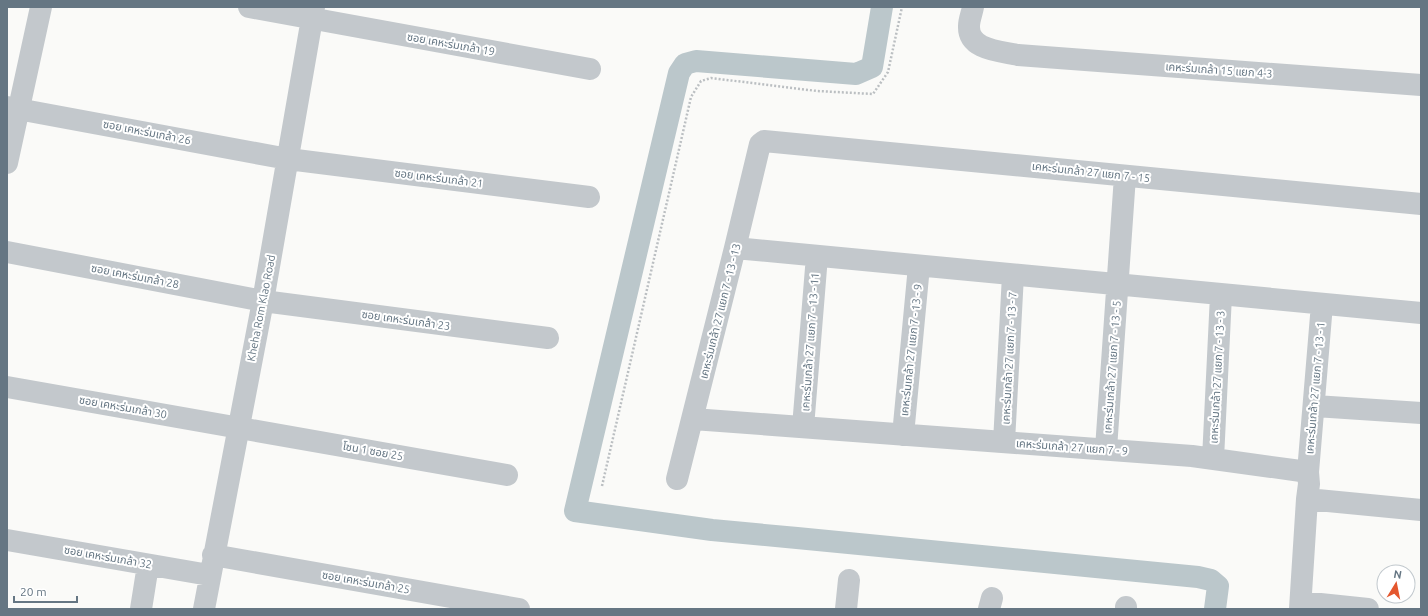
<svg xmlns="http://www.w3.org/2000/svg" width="1428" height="616" font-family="Ubuntu,'Noto Sans Thai',sans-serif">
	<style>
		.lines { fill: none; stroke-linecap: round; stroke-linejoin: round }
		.canal { stroke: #bbc7cb; stroke-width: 22 }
		.path { stroke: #bbbfc2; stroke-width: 2.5; stroke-dasharray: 2 2; stroke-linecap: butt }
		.minor { stroke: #c3c8cc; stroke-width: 22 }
		.labels { text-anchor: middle; stroke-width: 4; stroke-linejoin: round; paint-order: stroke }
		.street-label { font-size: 11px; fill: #657683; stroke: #fff }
	</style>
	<rect width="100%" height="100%" fill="#fafaf8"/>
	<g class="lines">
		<path class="canal" d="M882 7 872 67 856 74 696 61 685 64 679 73 575 511 712 530 797 538 1198 577 1211 580 1218 586 1215 609"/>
		<path class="path" d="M602 486 691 97 701 81 711 78 817 91 873 94 888 72 902 7"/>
		<path class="minor" d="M249 7 590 69
			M973 7C972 13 969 20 969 26 968 50 1000 51 1018 55L1421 85
			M7 107 288 159 589 197
			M7 163 41 7
			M735 248 1421 313
			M7 252 263 301 548 338
			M7 387 507 475
			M1315 406 1421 413
			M693 419 1192 456 1308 472 1309 484 1307 499 1421 510
			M803 427 817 256
			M903 435 919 266
			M1004 442 1013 275
			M1106 449 1125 176
			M1213 459 1221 295
			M1308 472 1322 304
			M677 479 735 248 760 144 764 141 1421 204
			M7 540 209 575
			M213 555 519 609
			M1301 602 1368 609
			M141 609 148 565
			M204 609 263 301 314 7
			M846 609 849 580
			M989 609 992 598
			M1126 609V607
			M1300 609 1307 499"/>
	</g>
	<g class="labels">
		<g class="street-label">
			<text transform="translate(451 44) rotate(10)" y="4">ซอย เคหะร่มเกล้า 19</text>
			<text transform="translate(1219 70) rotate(4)" y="4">เคหะร่มเกล้า 15 แยก 4-3</text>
			<text transform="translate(147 132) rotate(11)" y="4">ซอย เคหะร่มเกล้า 26</text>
			<text transform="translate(1091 172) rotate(6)" y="4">เคหะร่มเกล้า 27 แยก 7 - 15</text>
			<text transform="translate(439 178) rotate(7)" y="4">ซอย เคหะร่มเกล้า 21</text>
			<text transform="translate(135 276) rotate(11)" y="4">ซอย เคหะร่มเกล้า 28</text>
			<text transform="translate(261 308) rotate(-79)" y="4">Kheha Rom Klao Road</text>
			<text transform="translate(720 311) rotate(-76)" y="4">เคหะร่มเกล้า 27 แยก 7 - 13 - 13</text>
			<text transform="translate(406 320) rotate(8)" y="4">ซอย เคหะร่มเกล้า 23</text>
			<text transform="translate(810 342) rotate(-86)" y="4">เคหะร่มเกล้า 27 แยก 7 - 13 - 11</text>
			<text transform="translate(911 350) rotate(-84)" y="4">เคหะร่มเกล้า 27 แยก 7 - 13 - 9</text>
			<text transform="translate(1009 358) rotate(-87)" y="4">เคหะร่มเกล้า 27 แยก 7 - 13 - 7</text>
			<text transform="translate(1112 367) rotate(-86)" y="4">เคหะร่มเกล้า 27 แยก 7 - 13 - 5</text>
			<text transform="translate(1217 377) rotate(-87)" y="4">เคหะร่มเกล้า 27 แยก 7 - 13 - 3</text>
			<text transform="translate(1315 388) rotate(-85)" y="4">เคหะร่มเกล้า 27 แยก 7 - 13 - 1</text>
			<text transform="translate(123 407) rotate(10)" y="4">ซอย เคหะร่มเกล้า 30</text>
			<text transform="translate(1072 447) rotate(4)" y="4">เคหะร่มเกล้า 27 แยก 7 - 9</text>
			<text transform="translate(373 451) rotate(10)" y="4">โซน 1 ซอย 25</text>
			<text transform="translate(108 557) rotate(10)" y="4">ซอย เคหะร่มเกล้า 32</text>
			<text transform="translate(366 582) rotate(10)" y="4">ซอย เคหะร่มเกล้า 25</text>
		</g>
	</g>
	<rect width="1428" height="616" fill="none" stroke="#657683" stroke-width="16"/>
	<g transform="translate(1396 584) rotate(10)"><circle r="19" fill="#ffffff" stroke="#c1c8cd"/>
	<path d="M0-3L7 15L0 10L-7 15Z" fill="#e4572e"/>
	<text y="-6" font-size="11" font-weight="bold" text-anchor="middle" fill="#657683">N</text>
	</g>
	<path d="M14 596v6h63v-6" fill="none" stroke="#657683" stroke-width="2"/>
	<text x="20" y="596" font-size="12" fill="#657683" stroke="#ffffff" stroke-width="3" paint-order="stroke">20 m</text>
</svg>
